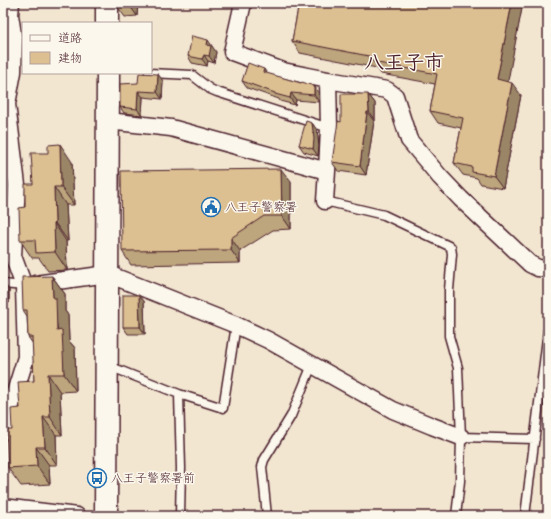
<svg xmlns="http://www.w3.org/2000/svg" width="551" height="519" font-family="Sriracha,'Klee One',sans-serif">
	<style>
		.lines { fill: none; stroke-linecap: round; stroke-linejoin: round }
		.lane-casing { stroke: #4a1f2b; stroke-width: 11 }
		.street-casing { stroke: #4a1f2b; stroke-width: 19 }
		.secondary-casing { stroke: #4a1f2b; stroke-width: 25 }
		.lane { stroke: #fbf7ec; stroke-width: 8 }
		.street { stroke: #fbf7ec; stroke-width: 16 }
		.secondary { stroke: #fbf7ec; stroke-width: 22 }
		.wall { fill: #bda57d; stroke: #4a1f2b }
		.shaded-wall { fill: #9a8666; stroke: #4a1f2b }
		.building { fill: #dcc091; stroke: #4a1f2b }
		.labels { text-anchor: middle; stroke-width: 3; stroke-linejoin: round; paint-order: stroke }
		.poi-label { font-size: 12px; fill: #4a1f2b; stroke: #fbf7ec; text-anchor: start }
		.town-label { font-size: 20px; font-weight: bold; fill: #4a1f2b; stroke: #fbf7ec }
	</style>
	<rect width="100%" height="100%" fill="#f2e6d1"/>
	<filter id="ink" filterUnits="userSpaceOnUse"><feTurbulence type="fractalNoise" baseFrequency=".025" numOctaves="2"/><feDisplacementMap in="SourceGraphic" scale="8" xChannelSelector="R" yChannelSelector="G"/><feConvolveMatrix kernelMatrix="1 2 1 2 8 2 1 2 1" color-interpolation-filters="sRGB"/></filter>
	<g filter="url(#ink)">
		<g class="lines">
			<g class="lane-casing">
				<path id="lane" d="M149 73 192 75 210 89 217 92 329 128
					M325 201 384 215 451 247 452 254 449 290V336L458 368 461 437 460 481 456 516
					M3 284 24 286
					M109 366 179 394
					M461 437 535 439
					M180 516 181 468 179 394 223 408 236 325
					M267 516 262 467 264 460 291 416 312 365
					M525 516 548 330"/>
			</g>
			<g class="street-casing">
				<path id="street" d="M243 3 232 52 283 71 328 80 387 90 395 96 409 140 440 177 461 199 530 264 538 268 548 269
					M108 121 171 128 327 171
					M325 201 327 171 329 128 328 80
					M35 284 108 274 236 325 268 340 393 410 432 426 461 437
					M3 431 26 357 24 286 13 256 17 185 7 104 13 72 14 41 10 15 11 3
					M3 507 77 516"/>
			</g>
			<g class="secondary-casing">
				<path id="secondary" d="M107 3V23
					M106 516C106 368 108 221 108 73"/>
			</g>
			<use href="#lane" class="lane"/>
			<use href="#street" class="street"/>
			<use href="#secondary" class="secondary"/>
		</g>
		<path class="wall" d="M115 3H138L137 16 125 17 122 13Z
			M299 3H523L507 82 521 95 503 188 481 184 477 178 463 175 454 163 461 128 438 123 430 111 435 84 381 74 377 68 300 53 292 41Z
			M212 47 216 52 214 63 208 61 207 66 192 63 188 56 213 47Z
			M267 74 314 86 319 93V102L296 100 295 105 280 101 279 99 247 88 242 81Z
			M163 81 162 99 143 97 142 115 124 113 120 107 138 83Z
			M368 94 375 103V121H374L366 175 338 171 332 162 341 122Z
			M312 123 317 130 319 146 318 156 304 152 299 145Z
			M72 162 74 205H66L68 241H66L67 270 48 271 39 258H32L20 240 33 184Z
			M3 165 4 167 5 197 7 200 6 211H3Z
			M291 182V229L273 230 240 251V263L131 265 122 251Z
			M52 276 65 294V311L68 315 69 341 75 348 76 391 60 392 62 435H56L57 465H49L50 484 21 486 8 468 12 430 20 408 34 381 33 344 28 337 27 316 23 310Z
			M3 284H4L9 290V303H3Z
			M144 301 145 334H128L123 327Z"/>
		<path class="shaded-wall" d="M130 3H138L137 16 130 6Z
			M512 3H523L506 91 497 79Z
			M208 40 216 52 214 63 209 56 207 45Z
			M3 45 4 47V66L3 65Z
			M204 55 208 61 207 66 202 59Z
			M264 69 269 76 263 72Z
			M158 74 163 81 162 99 157 92Z
			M512 83 521 95 503 188 494 176Z
			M314 86 319 93V102L314 95Z
			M138 91 143 97 142 115 137 109Z
			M291 93 296 100 295 105 290 98Z
			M368 94 375 103V121L369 112Z
			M367 112 374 121 366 175 360 166Z
			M312 123 317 130 319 146 318 156 313 149Z
			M60 144 72 162 74 205 61 187Z
			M3 165 4 167 5 197 7 200 6 211 3 207Z
			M281 169 291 182V229L282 216Z
			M54 187 66 205 68 241 55 223Z
			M54 223 66 241 67 270 55 252Z
			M231 238 240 251V263L231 250Z
			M3 258 4 260V279L3 277Z
			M52 276 65 294V311L68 315 69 341 75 348 76 391 64 374 53 298Z
			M4 284 9 290V303L5 297Z
			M139 295 144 301 145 334 140 327Z
			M48 374 60 392 62 435 50 417Z
			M43 417 56 435 57 465 45 447Z
			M36 447 49 465 50 484 37 466Z"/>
		<path class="building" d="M115 3H130V6L118 7Z
			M299 3H512L497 79 512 83 494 176 472 172V167L454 163 463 118 430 111 437 74 373 62 374 57 292 41Z
			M192 36 208 40 207 45 211 46 209 56 204 55 202 59 188 56Z
			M248 63 264 69 263 72 301 83 302 82 314 86V95L291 93 290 98 275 94V93L242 81Z
			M139 73 158 74 157 92 138 91 137 109 120 107V84L138 83Z
			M341 94H368L369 112H367L360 166 332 162 338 121 341 122Z
			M306 121 312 123 314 139 313 149 299 145Z
			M60 144 61 187H54L55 223H54L55 252 36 253 35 240H20L19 208 25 207V184H33L31 153H48V145Z
			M281 169 282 216H264L231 238V250L122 251 121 171Z
			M52 276 53 298H56L57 331 62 330 64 374H48L50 417H43L45 447H36L37 466 8 468 6 430H12L11 409 20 408 18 382 34 381 32 337H28L27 310H23L22 277Z
			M3 284H4L5 297H3Z
			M123 295H139L140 327H123Z
			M23 513H39V516H23Z"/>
	</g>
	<defs>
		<g id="civic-ring" transform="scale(1)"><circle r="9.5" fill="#fbf7ec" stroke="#1f6fb2" stroke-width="1.5"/><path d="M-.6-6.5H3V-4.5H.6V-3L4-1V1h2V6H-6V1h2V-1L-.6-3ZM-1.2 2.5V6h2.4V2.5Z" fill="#1f6fb2"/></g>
		<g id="bus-ring" transform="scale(1)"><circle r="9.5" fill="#fbf7ec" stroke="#1f6fb2" stroke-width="1.5"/><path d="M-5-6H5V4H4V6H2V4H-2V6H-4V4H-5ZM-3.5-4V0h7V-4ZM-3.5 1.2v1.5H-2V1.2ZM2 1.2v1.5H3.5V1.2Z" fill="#1f6fb2"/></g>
	</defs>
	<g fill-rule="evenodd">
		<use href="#civic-ring" x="211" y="207"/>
		<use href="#bus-ring" x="97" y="478"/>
	</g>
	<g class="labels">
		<g class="poi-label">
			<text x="225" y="211">八王子警察署</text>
			<text x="111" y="482">八王子警察署前</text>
		</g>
		<g class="town-label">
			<text x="404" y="69">八王子市</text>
		</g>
	</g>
	<rect width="551" height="519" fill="none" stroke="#fbf7ec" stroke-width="16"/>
	<rect x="8" y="8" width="535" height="503" fill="none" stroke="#4a1f2b" stroke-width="1.5" filter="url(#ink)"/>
	<rect x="22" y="22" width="130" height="52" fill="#fbf7ec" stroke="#b4a19f"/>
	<rect x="30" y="35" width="20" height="6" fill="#fbf7ec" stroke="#b4a19f"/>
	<text x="58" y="42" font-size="12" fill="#4a1f2b">道路</text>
	<rect x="30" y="52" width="20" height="12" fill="#dcc091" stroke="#b4a19f"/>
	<text x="58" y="62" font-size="12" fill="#4a1f2b">建物</text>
</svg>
